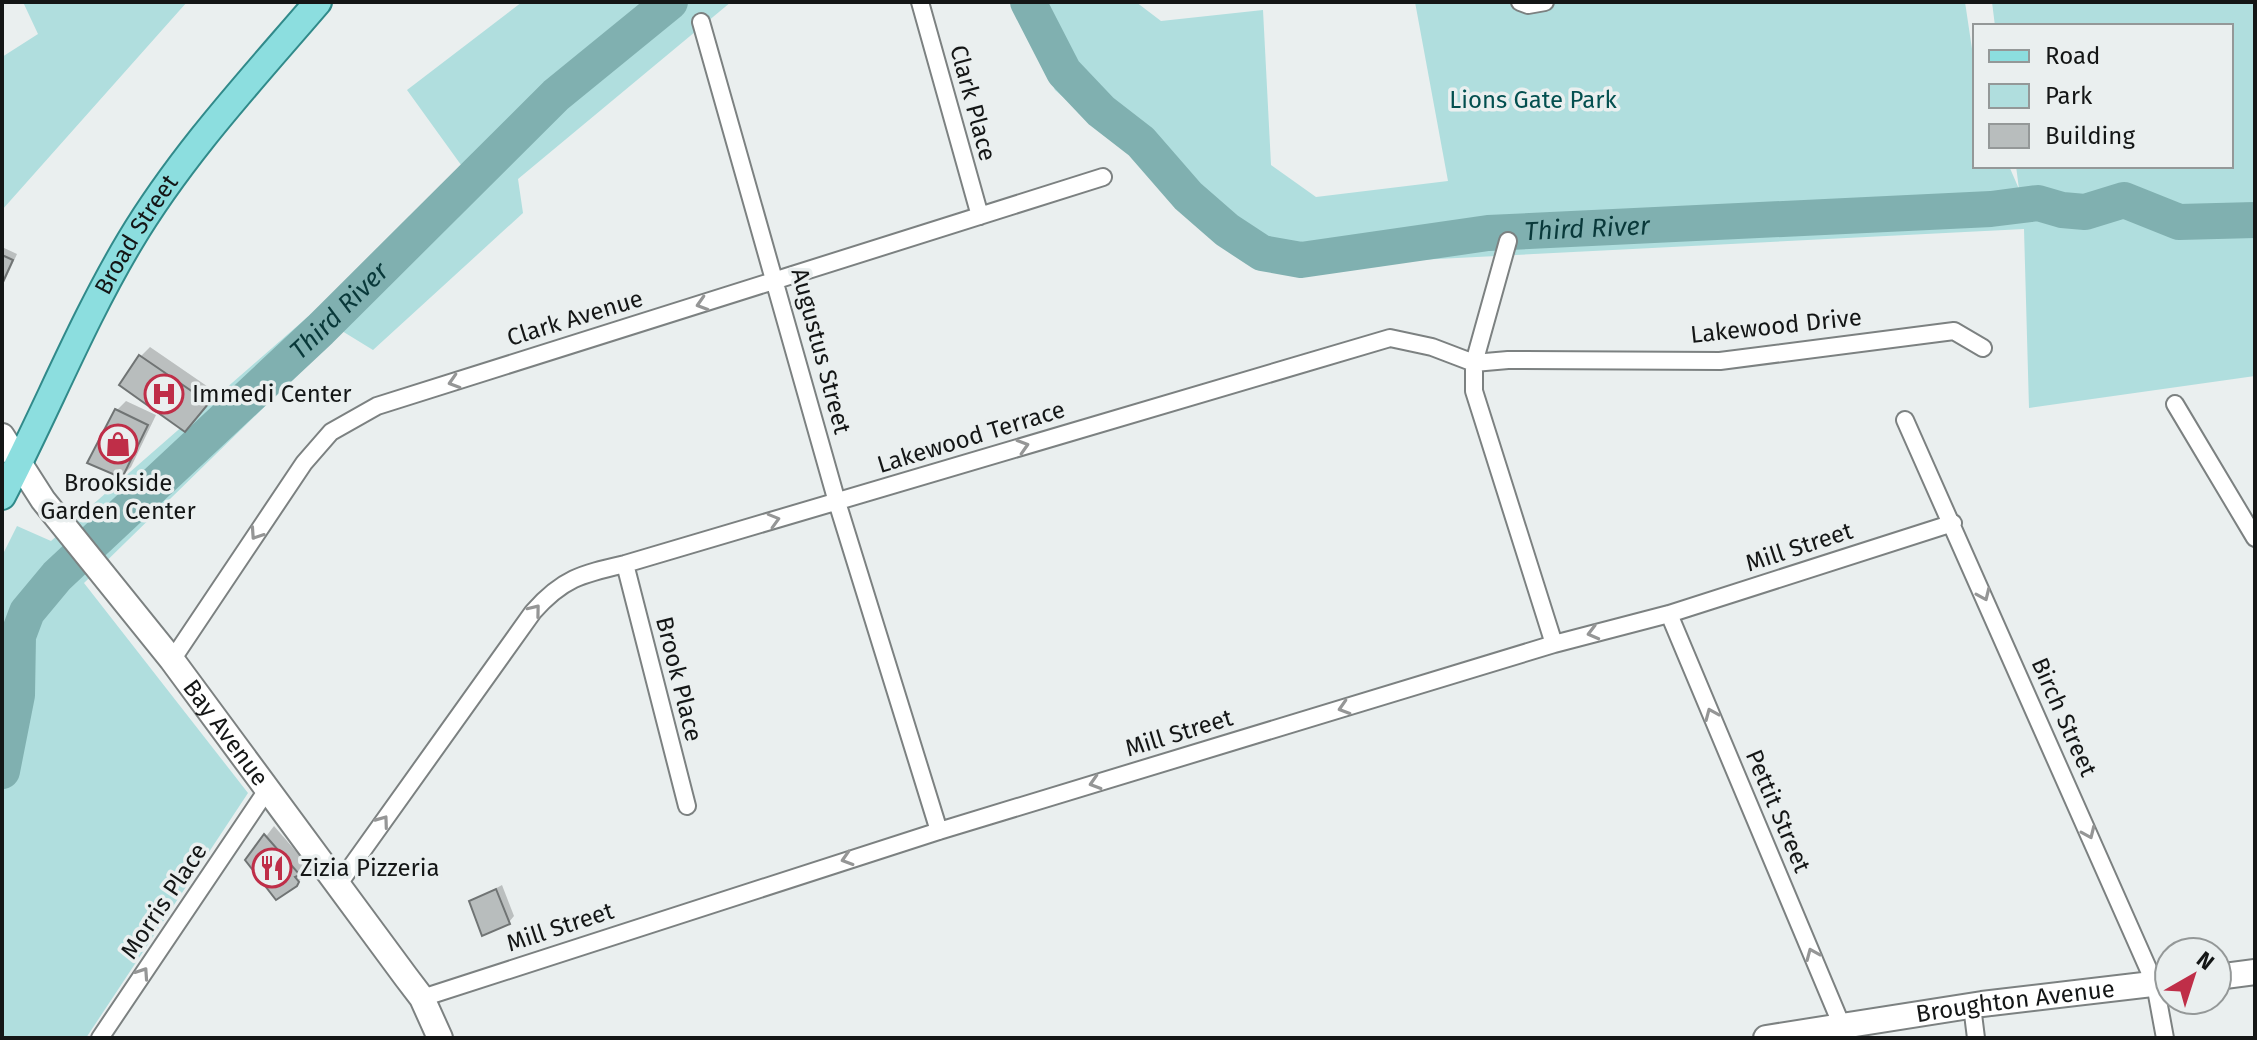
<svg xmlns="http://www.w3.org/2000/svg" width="2257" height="1040" font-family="'Fira Sans',sans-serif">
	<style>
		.green { fill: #b0dede }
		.shadow { fill: #0003 }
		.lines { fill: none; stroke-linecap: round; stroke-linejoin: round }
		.river { stroke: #80b0b0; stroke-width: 36 }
		.building { fill: #b8bdbd; stroke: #707474; stroke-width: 2 }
		.street-casing { stroke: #7c8181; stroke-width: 20 }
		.secondary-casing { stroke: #7c8181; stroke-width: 28 }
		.primary-casing { stroke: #318a8a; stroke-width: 30 }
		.street { stroke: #fff; stroke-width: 16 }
		.secondary { stroke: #fff; stroke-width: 24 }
		.primary { stroke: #8cdedf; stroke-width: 26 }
		.oneway { stroke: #959696 }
		.labels { text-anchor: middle; stroke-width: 7; stroke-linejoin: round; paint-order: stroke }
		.park-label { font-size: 24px; fill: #034f4f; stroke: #eaefef }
		.street-label { font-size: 24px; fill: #141616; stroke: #eaefef }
		.poi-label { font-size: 24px; fill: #141616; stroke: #eaefef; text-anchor: start }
		.water-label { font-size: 26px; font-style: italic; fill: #09393a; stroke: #eaefef }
	</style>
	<rect width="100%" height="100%" fill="#eaefef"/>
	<path class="green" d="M23 2H187L2 210V57L38 34Z
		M522 2H731L518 179 523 213 373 350 342 331 84 583 248 793 86 1038H2V556L17 526 51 541 469 176 407 90Z
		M1012 2H1136L1161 21 1263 10 1271 165 1316 197 1448 181 1415 2H1965L1975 69V166H2009L2019 189 2016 166H2231V26H1995L1992 2H2255V376L2029 408 2024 229 1260 268 1055 90Z"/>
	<path class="shadow" d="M2 247 17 254 2 287Z
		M150 347 217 393 194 420 141 356Z
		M126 401 156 415 131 467 122 476 117 410Z
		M274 826 307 864 306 874 296 884 248 860Z
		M502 885 514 916 509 922 471 902Z"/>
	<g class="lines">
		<g class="river">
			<path id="s1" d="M1028 2 1064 72 1101 111 1141 142 1188 196 1227 230 1262 253 1301 260 1488 233 1991 209 2038 203 2062 210 2085 212 2124 200 2179 222 2255 220"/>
			<path id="s2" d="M2 771 17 695 18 636 27 612 57 576 320 330 556 95 670 2"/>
		</g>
	</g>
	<path class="building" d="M2 255 13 260 2 284Z
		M139 355 209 403 185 432 119 385Z
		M115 409 148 425 122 478 87 463Z
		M264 834 300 875 295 877 299 882 297 886 276 900 245 860Z
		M496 889 510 924 482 936 469 901Z"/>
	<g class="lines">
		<g class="street-casing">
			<path id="street" d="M920 2 980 216
				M1520 2 1528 5 1545 2
				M701 22 837 502 939 831
				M1508 241 1474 363 1508 360 1720 361 1954 331 1983 348
				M2175 404 2255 538
				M1905 420 2155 984 2165 1038
				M625 564 687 806
				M1669 614 1842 1026
				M172 660 304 463 331 432 377 406 1103 177
				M338 885 533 612C563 578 582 574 625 564L1390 338 1432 347 1474 363V391L1554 644
				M422 998 939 831 1554 644 1669 614 1953 523
				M1972 1006 1976 1038
				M100 1038 267 790"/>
		</g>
		<g class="secondary-casing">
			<g id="secondary">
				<path id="s3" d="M2 436 43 500 172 660 406 977 422 998 440 1038"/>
				<path d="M2217 977 2255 972"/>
				<path id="s4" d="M1766 1038 1982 1004 2169 982"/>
			</g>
		</g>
		<g class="primary-casing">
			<g id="primary">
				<path id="s5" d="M2 496C46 412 81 323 130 241 182 154 252 79 318 2"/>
			</g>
		</g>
		<use href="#street" class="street"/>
		<use href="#secondary" class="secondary"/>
		<use href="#primary" class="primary"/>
	</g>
	<defs><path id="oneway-chevron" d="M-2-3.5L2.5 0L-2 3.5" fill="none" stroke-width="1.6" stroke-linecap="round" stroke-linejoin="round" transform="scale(2)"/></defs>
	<g class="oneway">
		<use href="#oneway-chevron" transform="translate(702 304) rotate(163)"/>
		<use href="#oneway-chevron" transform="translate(454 382) rotate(163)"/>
		<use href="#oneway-chevron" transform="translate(1023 446) rotate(-17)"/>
		<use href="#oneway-chevron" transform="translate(774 520) rotate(-16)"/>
		<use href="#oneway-chevron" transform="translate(256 534) rotate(124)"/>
		<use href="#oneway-chevron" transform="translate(1984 595) rotate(66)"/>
		<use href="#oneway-chevron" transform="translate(535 610) rotate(-51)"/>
		<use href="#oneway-chevron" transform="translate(1593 633) rotate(165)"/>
		<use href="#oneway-chevron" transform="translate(1344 708) rotate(163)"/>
		<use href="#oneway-chevron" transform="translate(1711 714) rotate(-113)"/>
		<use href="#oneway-chevron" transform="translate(1095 783) rotate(163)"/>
		<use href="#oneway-chevron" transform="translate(383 821) rotate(-54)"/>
		<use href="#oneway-chevron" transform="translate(2089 833) rotate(66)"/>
		<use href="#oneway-chevron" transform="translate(847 859) rotate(163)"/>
		<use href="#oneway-chevron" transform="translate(1812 954) rotate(-113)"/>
		<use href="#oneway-chevron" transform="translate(143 973) rotate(-56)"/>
	</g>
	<defs>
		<g id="hospital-ring" transform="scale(2)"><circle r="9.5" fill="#eaefef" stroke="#bf2e48" stroke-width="1.5"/><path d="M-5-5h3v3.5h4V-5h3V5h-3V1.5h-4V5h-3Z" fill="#bf2e48"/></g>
		<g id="shop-ring" transform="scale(2)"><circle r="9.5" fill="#eaefef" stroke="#bf2e48" stroke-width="1.5"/><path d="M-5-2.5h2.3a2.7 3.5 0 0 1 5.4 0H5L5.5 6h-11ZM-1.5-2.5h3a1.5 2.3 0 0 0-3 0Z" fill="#bf2e48"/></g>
		<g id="restaurant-ring" transform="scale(2)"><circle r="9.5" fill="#eaefef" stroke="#bf2e48" stroke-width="1.5"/><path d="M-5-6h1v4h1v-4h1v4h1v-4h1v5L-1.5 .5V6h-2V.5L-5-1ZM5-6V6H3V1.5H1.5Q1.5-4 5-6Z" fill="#bf2e48"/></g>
	</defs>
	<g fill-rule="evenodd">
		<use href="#hospital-ring" x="164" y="394"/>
		<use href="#shop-ring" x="118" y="444"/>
		<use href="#restaurant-ring" x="272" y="868"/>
	</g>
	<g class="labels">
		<g class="park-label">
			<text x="1533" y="108">Lions Gate Park</text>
		</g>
		<g class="street-label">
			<text transform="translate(973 103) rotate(75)" y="8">Clark Place</text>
			<text dy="8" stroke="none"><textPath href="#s5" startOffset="294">Broad Street</textPath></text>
			<text transform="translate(575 318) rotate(-17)" y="8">Clark Avenue</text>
			<text transform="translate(1776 326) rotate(-6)" y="8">Lakewood Drive</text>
			<text transform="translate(821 351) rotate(75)" y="8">Augustus Street</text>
			<text transform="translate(971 437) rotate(-17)" y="8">Lakewood Terrace</text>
			<text transform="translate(1799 547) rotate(-18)" y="8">Mill Street</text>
			<text transform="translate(679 679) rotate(76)" y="8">Brook Place</text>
			<text transform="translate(2064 717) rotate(66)" y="8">Birch Street</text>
			<text transform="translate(1179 733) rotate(-17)" y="8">Mill Street</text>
			<text dy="8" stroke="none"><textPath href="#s3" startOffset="372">Bay Avenue</textPath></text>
			<text transform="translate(1778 811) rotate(67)" y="8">Pettit Street</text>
			<text transform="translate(164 901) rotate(-56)" y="8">Morris Place</text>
			<text transform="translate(560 927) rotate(-18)" y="8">Mill Street</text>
			<text dy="8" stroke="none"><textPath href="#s4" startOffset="252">Broughton Avenue</textPath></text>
		</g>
		<g class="poi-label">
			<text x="192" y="402">Immedi Center</text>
			<text x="118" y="491" text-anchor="middle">Brookside<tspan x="118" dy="28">Garden Center</tspan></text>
			<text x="300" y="876">Zizia Pizzeria</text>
		</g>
		<g class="water-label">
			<text dy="9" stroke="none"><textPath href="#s1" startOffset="676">Third River</textPath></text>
			<text dy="9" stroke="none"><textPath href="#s2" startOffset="596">Third River</textPath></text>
		</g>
	</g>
	<rect width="2257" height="1040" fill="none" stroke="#141616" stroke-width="8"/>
	<rect x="1973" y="24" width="260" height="144" fill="#eaefef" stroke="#949898" stroke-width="2"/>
	<rect x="1989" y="50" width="40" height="12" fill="#8cdedf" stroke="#949898" stroke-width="2"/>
	<text x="2045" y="64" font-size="24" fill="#141616">Road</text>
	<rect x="1989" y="84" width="40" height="24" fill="#b0dede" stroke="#949898" stroke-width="2"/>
	<text x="2045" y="104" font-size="24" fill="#141616">Park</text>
	<rect x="1989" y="124" width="40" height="24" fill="#b8bdbd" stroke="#949898" stroke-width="2"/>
	<text x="2045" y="144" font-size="24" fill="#141616">Building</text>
	<g transform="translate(2193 976) rotate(39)"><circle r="38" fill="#eaefef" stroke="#949898" stroke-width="2"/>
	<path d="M0-6L14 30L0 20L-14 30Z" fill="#bf2e48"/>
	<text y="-12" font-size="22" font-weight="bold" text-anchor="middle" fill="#141616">N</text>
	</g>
</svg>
